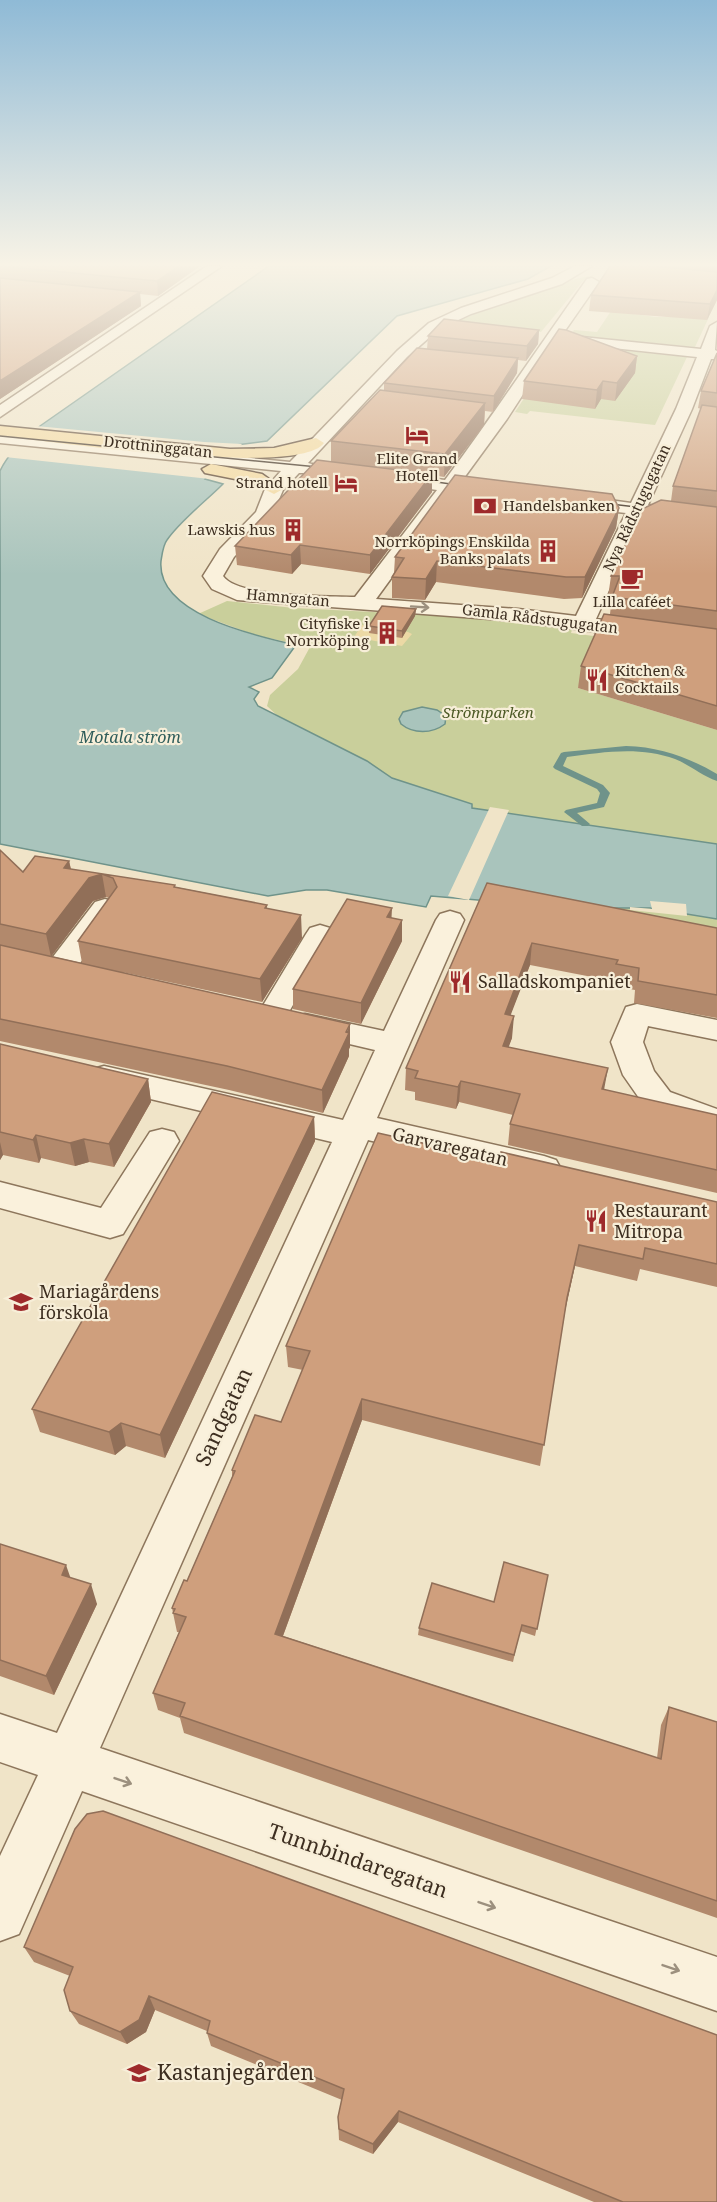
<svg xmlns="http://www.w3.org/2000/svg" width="717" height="2202" font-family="'Noto Serif',serif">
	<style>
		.green { fill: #c9cf9b }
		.sand { fill: #ecd9a5 }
		.water { fill: #a9c4bc; stroke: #6f938a; stroke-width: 1.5 }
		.pier { fill: #f0e4c8 }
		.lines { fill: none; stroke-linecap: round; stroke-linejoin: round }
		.stream { fill: #6f938a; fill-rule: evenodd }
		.minor-casing { stroke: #8d765c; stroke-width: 3 }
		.major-casing { stroke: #5b4430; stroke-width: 3 }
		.minor { fill: #faf1dc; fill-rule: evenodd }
		.major { fill: #f3d9a0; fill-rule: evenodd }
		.tram { stroke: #3d2e20; stroke-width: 1.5 }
		.wall { fill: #b2896c; fill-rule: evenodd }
		.shaded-wall { fill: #916f58 }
		.building { fill: #cf9f7d; stroke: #916f58; stroke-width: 1.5 }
		.oneway { stroke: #9c907e }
		.labels { text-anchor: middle; stroke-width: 4.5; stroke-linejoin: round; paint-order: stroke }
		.far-street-label { font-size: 15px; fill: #3d2e20; stroke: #f7eed8 }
		.far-poi-label { font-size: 15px; fill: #3d2e20; stroke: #f7eed8; text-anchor: end }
		.far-park-label { font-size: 15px; font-style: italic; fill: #4d5a26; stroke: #f7eed8 }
		.far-water-label { font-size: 16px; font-style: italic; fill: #2f5d5a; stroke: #f7eed8 }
		.poi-label { font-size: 18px; fill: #3d2e20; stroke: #f7eed8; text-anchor: start }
		.street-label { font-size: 18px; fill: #3d2e20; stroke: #f7eed8 }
		.near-street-label { font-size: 21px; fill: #3d2e20; stroke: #f7eed8 }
		.near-poi-label { font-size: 21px; fill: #3d2e20; stroke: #f7eed8; text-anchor: start }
	</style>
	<rect width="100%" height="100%" fill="#f0e4c8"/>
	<path class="green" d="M595 275 583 281 541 332 456 321 575 279Z
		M611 311 656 317H709L695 347 570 335 574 330 597 332Z
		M560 344 687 357 655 425 530 411 527 414 515 412Z
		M227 601 294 608 451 616 572 630 571 633 601 637 578 688 717 730V844L471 808 472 804 392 778 367 761 281 719 267 706 270 695 298 669 310 647 255 635 198 614Z
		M574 908H650L717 919V935Z"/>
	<path class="sand" d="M362 625 408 632 412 634 402 646 354 637Z"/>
	<path class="water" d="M269 266H551L528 279 397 316 267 441 236 445 205 479 223 484C206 501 180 521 167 540 163 545 162 555 161 561 156 615 257 636 296 645L272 678 249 687 259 692 254 699 258 706 367 761 392 778 472 804V808L717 844V919L650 908H574L431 896 426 907 327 890H306L268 896 0 844V471C8 453 25 439 40 426Z
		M422 707 437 710 446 716 445 724C432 734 413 734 401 724L399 719 403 712Z"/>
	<path class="pier" d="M36 426 204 442 242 444 210 479 5 457Z
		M490 807 509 810 469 900 448 896Z
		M650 901 686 904 687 916 630 910V907L652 909Z"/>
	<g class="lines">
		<path class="stream" d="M626 746C660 747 688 757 717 774V781C702 776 690 765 675 759 640 746 603 752 567 757L563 766 603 785 610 793 604 807 577 813 590 824 588 826H582L564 812 566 810 597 803 600 793 597 789 555 769 553 767 561 753 564 752Z"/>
		<g class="minor-casing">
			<path id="minor" d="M207 266H222L0 417V405Z
				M575 266H592L562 284 471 314 439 329 407 357 308 463 316 465 319 469 316 473H299L283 490 271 518 234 557 223 576C238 598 328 596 355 597L437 490 382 482 379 478 382 474 388 473 445 480C494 414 539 346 587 279L592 278 599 282 562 335 701 349 710 326 717 322 715 350 717 351V359H711L692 409 648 505 717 513V525L643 515 596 619 717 635V649L518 621 237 600 212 589 203 576 220 549 256 512 265 489 281 471 0 443V433L290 462 397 351 429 323 461 308 552 278ZM557 342 697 357 676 409 631 503 573 495 564 501 573 507 626 513 576 616 518 609 376 599 454 492 498 495 501 491 498 487 461 482 507 419Z
				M105 899 115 902 119 908 71 976 60 979 49 976 45 969 49 962 95 902Z
				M450 911 460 914 464 920 377 1118 544 1156 556 1160 561 1169 556 1178 544 1182 368 1140 100 1748 717 1957V2011L82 1791 19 1934 0 1941V1856L38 1775 0 1762V1714L57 1733 332 1142 104 1088 93 1085 88 1077 93 1069 104 1066 343 1120 375 1050 294 1031 289 1024 294 1017 305 1014 384 1031 436 920 440 914Z
				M320 925 330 928 334 934 286 1017 282 1024 271 1027 260 1024 256 1017 306 934 310 928Z
				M637 1004 717 1020V1040L648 1026 643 1042 654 1071 670 1092 717 1109V1134L646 1108 623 1075 611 1042 626 1007Z
				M162 1129 174 1132 179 1141 123 1234 110 1238 0 1208V1182L101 1208 150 1132Z"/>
		</g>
		<g class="major-casing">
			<path id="major" d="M0 426 230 449 274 448 316 438 324 443C299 478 49 441 0 436Z
				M211 464 262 474 283 489 274 494 250 482 205 473 202 469Z"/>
		</g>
		<use href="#minor" class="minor"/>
		<use href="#major" class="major"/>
		<path class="tram" d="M0 436 328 468
			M415 479 465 486
			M602 503 662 510"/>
	</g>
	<path class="wall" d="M0 266H200L158 296 140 294 141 306 0 399Z
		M610 266H717V300L707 320 589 311 591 295Z
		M539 330 538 344 526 361 518 360 517 373 493 412 485 411 484 425 444 477 432 475V492L370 574 301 564 292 574 237 565 235 546 331 462V441L384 391V383L427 349 428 336Z
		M717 353V730L578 688 581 666 610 614 612 597H608L611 576 671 501 673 486 701 409 698 408 701 391Z
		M637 356 635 373 615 401 601 399 595 409 522 399 524 381Z
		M619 508 616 528 582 598 564 599 436 582 425 600 392 598V577L394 573 395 557Z
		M416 609 415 616 402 638 369 633V626Z
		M0 850 23 872 69 861 71 869 176 887 267 905V908L302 938 262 1002 122 972 350 1047 349 1049V1056L323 1113 229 1090 0 1041ZM106 897 109 898 78 941 82 963 51 956 93 901Z
		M487 883 717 928V1018L634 1003 635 990 613 986V981L530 965 510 1015 512 1038 508 1047 604 1090 717 1115V1193L508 1145 510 1124 513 1115 459 1102 456 1109 415 1100V1092L405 1090 406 1068Z
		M392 918 402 941 361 1024 293 1009V989Z
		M0 1044 148 1079 151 1102 114 1167 89 1162 75 1166 41 1158 39 1163 3 1155 0 1160Z
		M314 1117 315 1141 165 1458 126 1446 115 1455 40 1432 32 1409Z
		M498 1160 717 1202V1287L640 1269 637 1281 575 1266 565 1312 540 1466 362 1420 283 1636 657 1758 661 1725 669 1707 717 1722V1918L184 1733 180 1718 158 1710 153 1693 179 1632H177L172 1608 187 1581 232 1477V1470L281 1422 303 1370 288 1367 286 1346Z
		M0 1544 70 1577 97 1604 54 1695 0 1676Z
		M548 1575 535 1636 520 1631 513 1662 418 1635 419 1628 494 1602Z
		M24 1947 717 2202H594L398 2122 373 2154 339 2140 338 2117 342 2100 211 2046 207 2033V2031L155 2010 146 2032 127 2044 79 2024 70 2011V1976L34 1962Z"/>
	<path class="shaded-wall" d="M179 266H200L158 296 157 281Z
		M717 290V300L707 320 710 304Z
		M140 292 141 306 0 399V381Z
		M539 330 538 344 526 361 527 346Z
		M637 356 635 373 615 401 617 383Z
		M518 358 517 373 493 412 494 396Z
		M603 381 601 399 595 409 597 390Z
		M485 403 484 425 444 477 445 454Z
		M432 474V492L370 574V555Z
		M619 508 616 528 582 598 585 577Z
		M300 545 301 564 292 574 291 555Z
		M437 561 436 582 425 600 426 579Z
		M416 609 415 616 402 638V631Z
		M69 861 74 884 64 868Z
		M102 874 106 897 93 901 51 957 46 934 89 878Z
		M392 908 391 928 387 917Z
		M301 915 302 938 262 1002 260 979Z
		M402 920V941L361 1024V1003Z
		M532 943 530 965 503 1035 505 1014Z
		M514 1016 512 1038 501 1068 503 1046Z
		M350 1024V1047L349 1049V1056L323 1113 322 1090Z
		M608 1068 604 1090 602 1089Z
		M148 1079 151 1102 114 1167 109 1144Z
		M461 1081 459 1102 456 1109 458 1087Z
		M314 1117 315 1141 165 1458 160 1435Z
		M36 1135 41 1158 39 1163 33 1140Z
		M84 1139 89 1162 75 1166 70 1143Z
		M0 1142 3 1155 0 1160Z
		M579 1245 575 1266 563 1319 567 1298Z
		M362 1399V1420L277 1652 275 1634Z
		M121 1423 126 1446 115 1455 109 1432Z
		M66 1565 73 1585 62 1575Z
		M91 1584 97 1604 54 1695 46 1676Z
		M149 1996 155 2010 146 2032 127 2044 120 2032Z
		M399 2111 398 2122 373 2154V2144Z"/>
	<path class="building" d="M0 266H179L157 281Z
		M610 266H654L717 272V290L710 304 591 295Z
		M0 278 140 292 0 381Z
		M444 319 539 330 527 346 428 336Z
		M559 329 566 330 637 356 617 383 603 381 597 390 524 381Z
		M417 348 518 358 494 396 384 383Z
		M717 353V393L701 391Z
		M380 390 485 403 445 454 331 441Z
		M702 405 717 407V491L673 486Z
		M317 460 432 474 370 555 300 545 291 555 235 546Z
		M455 475 612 494 619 508 585 577H566L437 561 426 579 392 577 404 558 395 557Z
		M661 500 717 507V611L612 597 620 576H611L642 509Z
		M382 606 416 609 402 631 369 626Z
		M604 614 717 629V706L581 666Z
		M0 850 23 872 35 856 69 861 64 868 175 885 174 887 267 905 265 908 301 915 260 979 78 941 117 887 113 878 102 874 89 878 46 934 0 924Z
		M487 883 717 928V995L638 981 639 968 616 964 618 960 532 943 505 1014 514 1016 503 1046 608 1068 602 1089 717 1115V1170L510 1124 520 1094 461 1081 458 1087 415 1078 418 1071 406 1068Z
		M347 899 392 908 387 917 402 920 361 1003 293 989Z
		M0 945 350 1024 346 1032 349 1033 322 1090 227 1066 0 1019Z
		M0 1044 148 1079 109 1144 84 1139 70 1143 36 1135 33 1140 0 1132Z
		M212 1092 314 1117 160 1435 121 1423 109 1432 32 1409Z
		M378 1133 498 1160 501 1152 717 1202V1264L645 1248 643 1259 579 1245 567 1298 544 1445 362 1399 275 1634 661 1759 669 1707 717 1722V1901L180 1716 185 1703 153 1693 186 1617 173 1613 175 1609 172 1608 184 1580 187 1581 235 1471 232 1470 255 1415 281 1422 310 1351 286 1346Z
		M0 1544 66 1565 62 1575 91 1584 46 1676 0 1660Z
		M504 1562 548 1575 537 1629 522 1625 514 1655 419 1628 432 1583 494 1602Z
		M103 1811 717 2035V2202H623L399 2111 373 2144 339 2129 338 2117 344 2089 207 2033 210 2021 149 1996 139 2020 120 2032 70 2011 64 1990 73 1967 24 1947 75 1829 87 1814Z"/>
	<defs><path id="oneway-shaft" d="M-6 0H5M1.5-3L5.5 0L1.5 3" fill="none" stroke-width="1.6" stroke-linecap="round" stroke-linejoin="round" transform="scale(1.5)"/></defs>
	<g class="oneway">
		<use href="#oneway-shaft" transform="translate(420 607) rotate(4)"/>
		<use href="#oneway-shaft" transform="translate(123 1781) rotate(19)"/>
		<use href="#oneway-shaft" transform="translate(487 1905) rotate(19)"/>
		<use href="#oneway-shaft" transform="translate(671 1968) rotate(19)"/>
	</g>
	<linearGradient id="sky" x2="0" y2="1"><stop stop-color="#8fbad6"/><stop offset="0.46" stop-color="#f8f3e6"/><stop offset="1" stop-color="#f8f3e6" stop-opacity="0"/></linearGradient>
	<rect width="717" height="575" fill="url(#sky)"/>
	<defs>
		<g id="hotel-bare" transform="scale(1.8)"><path d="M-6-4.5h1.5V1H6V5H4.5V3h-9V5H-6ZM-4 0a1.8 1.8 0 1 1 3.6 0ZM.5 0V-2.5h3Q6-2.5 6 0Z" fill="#9e2a2b" stroke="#f7eed8" stroke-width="2.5" paint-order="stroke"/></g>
		<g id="bank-bare" transform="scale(1.8)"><path d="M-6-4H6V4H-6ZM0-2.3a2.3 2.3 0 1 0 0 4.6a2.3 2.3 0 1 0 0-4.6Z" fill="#9e2a2b" stroke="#f7eed8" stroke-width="2.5" paint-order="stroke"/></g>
		<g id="building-bare" transform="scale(1.8)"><path d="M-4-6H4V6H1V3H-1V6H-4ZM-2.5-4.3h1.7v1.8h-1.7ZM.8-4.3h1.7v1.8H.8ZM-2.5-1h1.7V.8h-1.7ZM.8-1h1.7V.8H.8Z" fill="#9e2a2b" stroke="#f7eed8" stroke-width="2.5" paint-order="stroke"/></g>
		<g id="cafe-bare" transform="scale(1.8)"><path d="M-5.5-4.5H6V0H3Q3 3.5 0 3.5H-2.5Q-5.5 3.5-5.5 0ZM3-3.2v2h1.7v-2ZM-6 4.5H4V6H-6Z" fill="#9e2a2b" stroke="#f7eed8" stroke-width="2.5" paint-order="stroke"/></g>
		<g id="restaurant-bare" transform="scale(1.8)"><path d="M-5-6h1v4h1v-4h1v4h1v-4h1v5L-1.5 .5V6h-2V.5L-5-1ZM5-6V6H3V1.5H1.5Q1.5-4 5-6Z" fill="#9e2a2b" stroke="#f7eed8" stroke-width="2.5" paint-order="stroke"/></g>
		<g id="school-bare" transform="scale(1.8)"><path d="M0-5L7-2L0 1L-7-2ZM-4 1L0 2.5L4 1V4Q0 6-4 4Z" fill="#9e2a2b" stroke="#f7eed8" stroke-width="2.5" paint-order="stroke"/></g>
	</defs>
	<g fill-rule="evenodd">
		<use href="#hotel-bare" x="417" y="435"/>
		<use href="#hotel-bare" x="346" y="483"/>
		<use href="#bank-bare" x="485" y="506"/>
		<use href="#building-bare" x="293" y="530"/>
		<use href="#building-bare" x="548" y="551"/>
		<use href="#cafe-bare" x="632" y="578"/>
		<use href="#building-bare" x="387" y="633"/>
		<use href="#restaurant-bare" x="597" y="680"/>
		<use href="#restaurant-bare" x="460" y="982"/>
		<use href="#restaurant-bare" x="596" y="1221"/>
		<use href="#school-bare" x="21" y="1302"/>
		<use href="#school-bare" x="139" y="2073"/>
	</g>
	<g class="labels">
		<g class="far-street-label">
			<text transform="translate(158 447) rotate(6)" y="5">Drottninggatan</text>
			<text transform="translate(637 508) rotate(-65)" y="5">Nya Rådstugugatan</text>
			<text transform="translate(288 598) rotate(5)" y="5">Hamngatan</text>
			<text transform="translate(540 619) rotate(7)" y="5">Gamla Rådstugugatan</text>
		</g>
		<g class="far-poi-label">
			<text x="417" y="464" text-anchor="middle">Elite Grand<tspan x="417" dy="17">Hotell</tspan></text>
			<text x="328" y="488">Strand hotell</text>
			<text x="503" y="511" text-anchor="start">Handelsbanken</text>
			<text x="275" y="535">Lawskis hus</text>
			<text x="530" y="547">Norrköpings Enskilda<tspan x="530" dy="17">Banks palats</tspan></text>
			<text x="632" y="607" text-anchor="middle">Lilla caféet</text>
			<text x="369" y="629">Cityfiske i<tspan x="369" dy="17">Norrköping</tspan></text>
			<text x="615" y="676" text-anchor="start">Kitchen &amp;<tspan x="615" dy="17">Cocktails</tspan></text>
		</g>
		<g class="far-park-label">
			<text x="488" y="718">Strömparken</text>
		</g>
		<g class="far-water-label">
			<text x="130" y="743">Motala ström</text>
		</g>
		<g class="poi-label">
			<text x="478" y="988">Salladskompaniet</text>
			<text x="614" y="1217">Restaurant<tspan x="614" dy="21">Mitropa</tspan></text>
			<text x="39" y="1298">Mariagårdens<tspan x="39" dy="21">förskola</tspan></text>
		</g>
		<g class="street-label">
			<text transform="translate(450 1147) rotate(13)" y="6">Garvaregatan</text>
		</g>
		<g class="near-street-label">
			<text transform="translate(224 1417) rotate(-65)" y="7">Sandgatan</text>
			<text transform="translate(358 1861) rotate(19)" y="7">Tunnbindaregatan</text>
		</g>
		<g class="near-poi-label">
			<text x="157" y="2080">Kastanjegården</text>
		</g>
	</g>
</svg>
